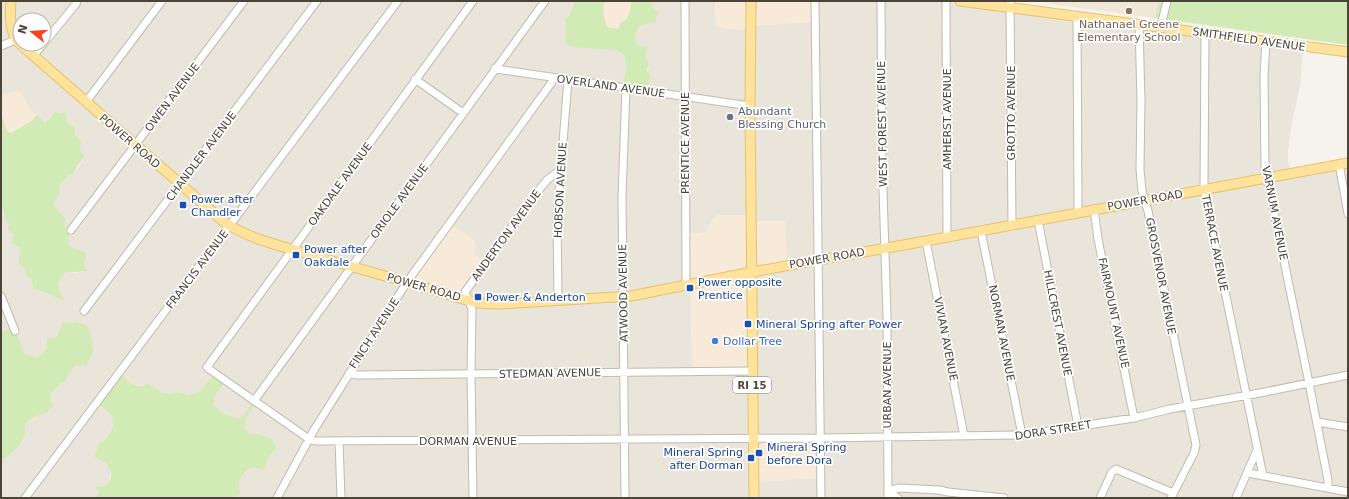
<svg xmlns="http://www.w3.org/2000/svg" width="1349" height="499" font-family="'DejaVu Sans',sans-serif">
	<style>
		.residential { fill: #eae5da; fill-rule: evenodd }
		.commercial { fill: #f7ead8 }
		.education { fill: #efe8d6 }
		.green { fill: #d2eab5 }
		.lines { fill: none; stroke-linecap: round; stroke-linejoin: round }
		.minor-casing { stroke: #c2bbae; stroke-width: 9 }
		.major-casing { stroke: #e6c16a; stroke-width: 11 }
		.minor { stroke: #fff; stroke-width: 7 }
		.major { stroke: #ffe39c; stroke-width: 9 }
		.education-dot { fill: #8d6e63; stroke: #fff; stroke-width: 1.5 }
		.worship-dot { fill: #6b7280; stroke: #fff; stroke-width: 1.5 }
		.transit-dot { fill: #1a4fb4; stroke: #fff; stroke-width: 1.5 }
		.shop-dot { fill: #3f7fe0; stroke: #fff; stroke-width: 1.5 }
		.labels { text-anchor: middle; stroke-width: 3.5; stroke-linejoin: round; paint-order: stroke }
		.shield { fill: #fff; stroke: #817c74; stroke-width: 1 }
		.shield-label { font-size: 10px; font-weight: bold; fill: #4b4439 }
		.education-label { font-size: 11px; fill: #785e54; stroke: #fff }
		.street-label { font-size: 11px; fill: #4b4439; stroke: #fff }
		.worship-label { font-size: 11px; fill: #5b616d; stroke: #fff; text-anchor: start }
		.transit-label { font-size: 11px; fill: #164399; stroke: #fff; text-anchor: start }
		.shop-label { font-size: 11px; fill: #366cbe; stroke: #fff; text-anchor: start }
	</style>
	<rect width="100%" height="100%" fill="#f6f3ec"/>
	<path class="residential" d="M1 1H575L570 14 566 19V43L571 47 616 49 624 55 626 68 623 86 648 72 649 64 646 60 645 57 647 48 637 44 635 39 637 29 652 7 653 1H715L716 27 751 26 816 1H1011V7L1303 48 1300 87 1291 127 1288 153V162L1292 172 1348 163V498H232L241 492 239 489V480L251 467 255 466 264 469 269 456 276 449 273 444 256 435 250 434 245 428V419L256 402 247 409 245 415 241 418H234L218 409 214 405V397L226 381 189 395 178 392 171 394 161 392 147 383 144 386H141L131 384 120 374 96 404 109 412 113 417 114 420 109 438 104 442 94 457 101 460 110 468 111 472 108 484 104 487 96 486 95 488 98 490 97 498H1V461L7 458 20 444 25 435V424L28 421 34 419 43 413H47L53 403 50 400 51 393 60 384 65 382 68 373 78 365H83L90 336V331L74 324 62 323 58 335 47 349 37 358 25 355 14 329 1 331V207L4 211V218L9 223 16 245 20 248V251L18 262 25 270 26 276 32 280 33 290 41 291 66 302 58 291V287L61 277 66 272 75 273 88 270 84 264 87 253 71 248 69 244 70 238 67 230 64 226 66 219 54 206 59 186 68 176 73 174 85 158 80 152 79 148 82 141 76 136 75 128 60 113 52 116 45 123 32 112 18 91 1 95ZM20 20H44V44H20ZM710 222 692 372 691 284 689 233H701L707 231Z"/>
	<path class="commercial" d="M604 1H631L628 18 618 29 607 27 603 17 602 11Z
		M715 1H816V22L751 26 750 29 736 30 716 27Z
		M18 91 23 95 29 108 37 115 33 120 11 133 7 131 1 114V95Z
		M718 215H751L754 221H785L787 266 754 272V370L692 372 691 284H688L689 233H701L707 231 710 222Z
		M451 224 473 239 476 244 475 255 487 263 468 293V299L410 283Z
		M822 437V478L756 482 757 438Z"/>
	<path class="education" d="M1050 1H1159L1155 18 1049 4Z"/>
	<path class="green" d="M575 1H604C603 11 603 17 607 27L618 29 621 22C630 21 630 9 631 1H653L652 7 658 12 655 23 640 25C636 31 634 37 637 44L647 48C646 55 644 58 649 63L647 70 650 76 648 91 623 86 626 67 624 55 616 50 571 47 566 43V19L570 14Z
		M1159 1H1348V45L1155 18Z
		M65 111 67 121 75 128 76 136 82 141C79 149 79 151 85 157L78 165 73 174 68 176 59 186 60 194 56 198 54 206 66 219 64 226C69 230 71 238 69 244L71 247 87 253 84 264 88 271C80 271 74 273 66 272 54 284 58 290 66 302L41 291 33 290 32 280 26 276 25 270 18 262 20 251V248L12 243 13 234 8 230 9 223 4 218V211L1 207V114L7 131 11 133 33 120 37 115 45 123 52 116 54 112 60 113Z
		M62 322 74 323 75 322 86 325V327L90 330 93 353 86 366C76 361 68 373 65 382L60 384 51 393 50 400 53 404 47 413C42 413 29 420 25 424 25 428 26 434 24 437 20 446 10 456 1 461V331L14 329 25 354 37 358 47 349V338H54L58 335Z
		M120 373C126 380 138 392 147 383L161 392 171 394 178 392 189 395 200 391 215 373 226 381 214 397V405C221 412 231 418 241 418 246 413 249 406 254 400L256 402 246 419 245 428 250 434H260L273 440 276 449 269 456 264 470C249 463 248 470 239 480V489L241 492 240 495 235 496 232 498H97L98 491 95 488 96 486 104 487C119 474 108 462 94 457L99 443C108 442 115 425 113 418 111 412 101 407 96 404Z"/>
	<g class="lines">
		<g class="minor-casing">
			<path id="minor" d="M473 1 207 367 209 369 309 439 315 441 820 438 1022 435 1134 418 1170 409 1260 393 1348 375
				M685 1 686 285
				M815 1 821 498
				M881 1 882 158 887 317 888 498
				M946 1 947 237
				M1010 1 1012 225
				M1077 16 1078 212
				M1139 24 1141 101 1140 169 1142 191 1148 211 1196 445 1194 453 1171 498
				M1161 26 1167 1
				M1205 33 1204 189 1263 476
				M1266 41 1264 76 1265 168 1309 383 1328 480V488
				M44 43 76 4 77 1
				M1 46 15 40
				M33 56 43 44
				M495 68 503 70 750 106
				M415 79 463 113
				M86 102 162 1
				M1339 164 1348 214
				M1094 209 1098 239 1134 418
				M1038 220 1078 426
				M71 230 244 1
				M981 231 1022 435
				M926 241 964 436
				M1 296 15 331
				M558 300 557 217 568 80
				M84 311 109 278 317 1
				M349 373 357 375 752 371
				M254 401 545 1
				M1317 422 1348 427
				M339 441 341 498
				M1248 473 1348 492
				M888 491 899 488 939 490 948 492 1004 498
				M888 491 898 498
				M25 498 398 1
				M277 498 314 430 407 282 552 82 553 78
				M473 498 471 374 472 309 465 292 534 196 547 180 560 170
				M625 498 622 196 626 88
				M1100 498 1112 472 1116 469 1173 493
				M1236 498 1257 450"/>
		</g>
		<g class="major-casing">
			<path id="major" d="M11 1C10 14 9 35 20 44
				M751 1 750 106 754 498
				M960 1 1348 52
				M20 44 224 222C251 240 285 247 315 256 363 270 411 283 459 298L478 303 498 304 631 296 752 272 926 241 1348 163"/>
		</g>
		<use href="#minor" class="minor"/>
		<use href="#major" class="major"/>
	</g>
	<circle class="education-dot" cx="1129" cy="11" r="4"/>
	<circle class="worship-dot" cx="730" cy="117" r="4"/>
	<g class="transit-dot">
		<rect x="179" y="201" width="8" height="8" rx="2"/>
		<rect x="292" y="251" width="8" height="8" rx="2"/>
		<rect x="686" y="284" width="8" height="8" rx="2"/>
		<rect x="474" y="293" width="8" height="8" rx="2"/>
		<rect x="744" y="320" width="8" height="8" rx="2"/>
		<rect x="755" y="449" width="8" height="8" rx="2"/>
		<rect x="747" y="454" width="8" height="8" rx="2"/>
	</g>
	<circle class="shop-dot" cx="715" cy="341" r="4"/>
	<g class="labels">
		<rect class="shield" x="733" y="377" width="38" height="16" rx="3"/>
		<g class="shield-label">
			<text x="752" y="389">RI 15</text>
		</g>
		<g class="education-label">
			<text x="1129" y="28">Nathanael Greene<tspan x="1129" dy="13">Elementary School</tspan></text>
		</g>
		<g class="street-label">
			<text transform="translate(1249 39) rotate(8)" y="4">SMITHFIELD AVENUE</text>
			<text transform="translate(611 86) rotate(8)" y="4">OVERLAND AVENUE</text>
			<text transform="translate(172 97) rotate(-53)" y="4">OWEN AVENUE</text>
			<text transform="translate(1011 113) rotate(-90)" y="4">GROTTO AVENUE</text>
			<text transform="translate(947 119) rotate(-90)" y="4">AMHERST AVENUE</text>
			<text transform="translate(882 124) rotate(-91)" y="4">WEST FOREST AVENUE</text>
			<text transform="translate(130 141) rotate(41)" y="4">POWER ROAD</text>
			<text transform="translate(685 143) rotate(-90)" y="4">PRENTICE AVENUE</text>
			<text transform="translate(201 156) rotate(-53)" y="4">CHANDLER AVENUE</text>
			<text transform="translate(340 184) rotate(-54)" y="4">OAKDALE AVENUE</text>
			<text transform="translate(560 190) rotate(-87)" y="4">HOBSON AVENUE</text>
			<text transform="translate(1145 200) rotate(-10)" y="4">POWER ROAD</text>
			<text transform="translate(399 201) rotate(-54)" y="4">ORIOLE AVENUE</text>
			<text transform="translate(1275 213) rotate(79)" y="4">VARNUM AVENUE</text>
			<text transform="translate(506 235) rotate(-54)" y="4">ANDERTON AVENUE</text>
			<text transform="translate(1215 243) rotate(79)" y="4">TERRACE AVENUE</text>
			<text transform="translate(827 258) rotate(-10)" y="4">POWER ROAD</text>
			<text transform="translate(197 269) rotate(-53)" y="4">FRANCIS AVENUE</text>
			<text transform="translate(1161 276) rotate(79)" y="4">GROSVENOR AVENUE</text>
			<text transform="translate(424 287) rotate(16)" y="4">POWER ROAD</text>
			<text transform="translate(623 293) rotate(-91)" y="4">ATWOOD AVENUE</text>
			<text transform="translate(1114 313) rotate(78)" y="4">FAIRMOUNT AVENUE</text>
			<text transform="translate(1058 323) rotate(79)" y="4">HILLCREST AVENUE</text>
			<text transform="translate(374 333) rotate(-57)" y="4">FINCH AVENUE</text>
			<text transform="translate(1002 333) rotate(79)" y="4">NORMAN AVENUE</text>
			<text transform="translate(946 339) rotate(79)" y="4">VIVIAN AVENUE</text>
			<text transform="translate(550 373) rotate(-1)" y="4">STEDMAN AVENUE</text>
			<text transform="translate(887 385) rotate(-90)" y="4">URBAN AVENUE</text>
			<text transform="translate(1053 430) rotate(-9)" y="4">DORA STREET</text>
			<text x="468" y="445">DORMAN AVENUE</text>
		</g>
		<g class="worship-label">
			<text x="738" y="115">Abundant<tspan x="738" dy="13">Blessing Church</tspan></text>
		</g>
		<g class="transit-label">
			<text x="191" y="203">Power after<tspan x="191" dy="13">Chandler</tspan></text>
			<text x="304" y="253">Power after<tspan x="304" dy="13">Oakdale</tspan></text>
			<text x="698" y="286">Power opposite<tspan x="698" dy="13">Prentice</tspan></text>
			<text x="486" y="301">Power &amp; Anderton</text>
			<text x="756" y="328">Mineral Spring after Power</text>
			<text x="767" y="451">Mineral Spring<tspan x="767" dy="13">before Dora</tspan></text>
			<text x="743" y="456" text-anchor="end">Mineral Spring<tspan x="743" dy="13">after Dorman</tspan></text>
		</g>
		<g class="shop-label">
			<text x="723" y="345">Dollar Tree</text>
		</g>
	</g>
	<rect width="1349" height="499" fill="none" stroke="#4b4439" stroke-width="4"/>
	<g transform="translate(32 32) rotate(287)"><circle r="19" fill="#ffffff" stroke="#b7b4b0"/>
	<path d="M0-3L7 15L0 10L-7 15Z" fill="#fc3f1d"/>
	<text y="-6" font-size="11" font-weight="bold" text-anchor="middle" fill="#4b4439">N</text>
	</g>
</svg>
